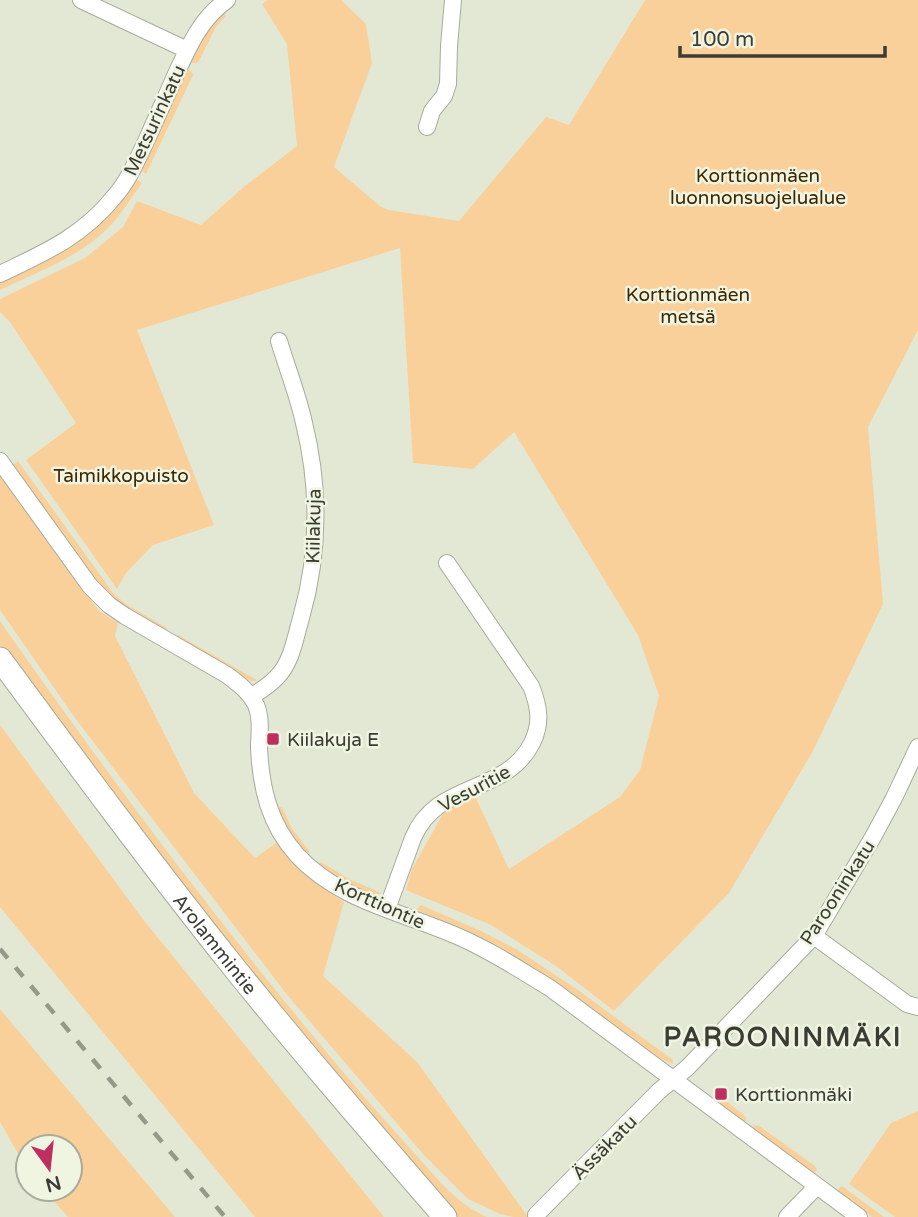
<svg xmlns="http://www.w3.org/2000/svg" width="918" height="1217" font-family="'Varela Round',sans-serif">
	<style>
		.green { fill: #fad09a }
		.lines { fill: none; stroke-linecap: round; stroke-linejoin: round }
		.street-casing { stroke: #a7ac99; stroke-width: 18 }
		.secondary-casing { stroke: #a7ac99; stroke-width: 25 }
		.street { stroke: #fff; stroke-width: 16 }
		.secondary { stroke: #fff; stroke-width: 23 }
		.rail { stroke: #95998a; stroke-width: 4.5; stroke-dasharray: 12 12; stroke-linecap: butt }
		.poi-dot { fill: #bd2f5e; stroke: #f0f5e2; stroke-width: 2.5 }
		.labels { text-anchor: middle; stroke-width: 5; stroke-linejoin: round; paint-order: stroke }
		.street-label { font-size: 19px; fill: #3b3d35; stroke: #f0f5e2 }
		.park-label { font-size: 19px; fill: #3f2700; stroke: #f0f5e2 }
		.poi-label { font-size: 19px; fill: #3b3d35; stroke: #f0f5e2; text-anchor: start }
		.district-label { font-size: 26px; font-weight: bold; letter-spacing: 2px; fill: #3b3d35; stroke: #f0f5e2 }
	</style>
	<rect width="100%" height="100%" fill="#e3e8d4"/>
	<path class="green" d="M268 0H341L366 24 372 63 334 167 380 206 389 210 459 221 546 117 569 125 645 0H918V330L868 427 883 604 813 751 729 893 614 1011 556 966 491 925 406 890 412 869 444 812 475 796 509 869 620 797 640 770 659 696 638 635 514 432 473 469 413 463 400 248 137 330 214 525 153 545 126 573 117 589 26 460 76 423 10 322 0 312V299L85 258 123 227 137 201 201 225 246 185 297 146 287 44 262 4Z
		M223 11 226 16 216 27 198 63H191L204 34Z
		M187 70 191 71 193 75 146 174 140 170Z
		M135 179 142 183C131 198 122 214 109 227 80 257 37 272 0 290V281C55 255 105 237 135 179Z
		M18 461 114 594 127 605 167 628 165 632 117 603 102 588 13 465Z
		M0 475 99 611 118 623 115 636 194 793 255 858 276 843C299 868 316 883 344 902L323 976 417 1062 528 1217H513L500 1214 468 1199 423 1154 288 996 75 718 0 610Z
		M0 621C115 786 236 947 367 1100 383 1118 400 1137 416 1155 437 1178 458 1205 487 1217H455L319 1059 87 762 0 645Z
		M178 635 257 680 256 681H251L177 638Z
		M0 725 142 918 384 1217H255L0 907Z
		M282 807 291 827 310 852 307 854 288 829 278 808Z
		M321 862 349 879 379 892 380 894C360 895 334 876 319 865Z
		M421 905 481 931 516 949 578 990 673 1060V1064L661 1059 536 969 477 936 417 910 419 906Z
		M0 1009 175 1217H68L43 1189H70V1147H28V1171L0 1122Z
		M722 1098 744 1115 746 1118V1121L743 1123 719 1104Z
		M918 1111V1217H895L849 1184 891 1123Z
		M758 1125 815 1166 817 1170 813 1174 752 1129 753 1126Z
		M842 1186 884 1217H872L837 1192 839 1188Z"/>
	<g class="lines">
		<g class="street-casing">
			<path id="street" d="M81 0 187 50
				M427 127 432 111 444 96 448 84 449 46 453 0
				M0 274C44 253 83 236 114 197 129 180 138 158 148 137 157 116 167 95 176 74 189 46 201 18 227 0
				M0 461 90 586 109 605 125 616 227 675C239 684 250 692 256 705 262 719 259 734 259 748 261 788 269 824 297 855 339 901 403 912 457 936 490 950 520 970 550 988L859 1217
				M252 696C260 691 270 685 277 677 292 662 295 638 301 618 319 555 320 488 304 423 298 395 287 368 279 341
				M387 909 413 838C437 780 505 796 532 743 542 723 539 706 531 686L447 563
				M814 936 907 1004 918 1007
				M536 1215 659 1091 687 1068 814 936 873 837 894 798 918 747
				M787 1217 817 1186"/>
		</g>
		<g class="secondary-casing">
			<g id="secondary">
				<path id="s1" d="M0 659C76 762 152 865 232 965 301 1051 373 1134 445 1217"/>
			</g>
		</g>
		<use href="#street" class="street"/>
		<use href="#secondary" class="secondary"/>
		<path class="rail" d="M0 949 225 1217"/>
	</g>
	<g class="poi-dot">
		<rect x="266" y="732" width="14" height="14" rx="3.5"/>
		<rect x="714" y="1087" width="14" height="14" rx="3.5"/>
	</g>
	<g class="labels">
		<g class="street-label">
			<text transform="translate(154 120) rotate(-65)" y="7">Metsurinkatu</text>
			<text transform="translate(313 526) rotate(-89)" y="7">Kiilakuja</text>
			<text transform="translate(474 788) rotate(-28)" y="7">Vesuritie</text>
			<text transform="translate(837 892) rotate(-57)" y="7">Parooninkatu</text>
			<text transform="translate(380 903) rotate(24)" y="7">Korttiontie</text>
			<text dy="7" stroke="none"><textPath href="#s1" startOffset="357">Arolammintie</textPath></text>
			<text transform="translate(604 1147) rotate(-45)" y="7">Ässäkatu</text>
		</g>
		<g class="park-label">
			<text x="758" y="182">Korttionmäen<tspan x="758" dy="22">luonnonsuojelualue</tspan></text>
			<text x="688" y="301">Korttionmäen<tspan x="688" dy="22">metsä</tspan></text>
			<text x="121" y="482">Taimikkopuisto</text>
		</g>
		<g class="poi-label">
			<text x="287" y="746">Kiilakuja E</text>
			<text x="735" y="1101">Korttionmäki</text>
		</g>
		<g class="district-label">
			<text x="783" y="1046">PAROONINMÄKI</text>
		</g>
	</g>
	<g transform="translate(49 1168) rotate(165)"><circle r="33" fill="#f0f5e2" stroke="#a8ab9d" stroke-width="2"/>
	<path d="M0-5L12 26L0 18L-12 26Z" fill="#bd2f5e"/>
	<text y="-10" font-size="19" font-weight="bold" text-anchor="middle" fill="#3b3d35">N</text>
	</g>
	<path d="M680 46v10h205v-10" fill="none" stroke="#3b3d35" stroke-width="3.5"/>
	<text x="690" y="46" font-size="21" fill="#3b3d35" stroke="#f0f5e2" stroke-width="5" paint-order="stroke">100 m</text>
</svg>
